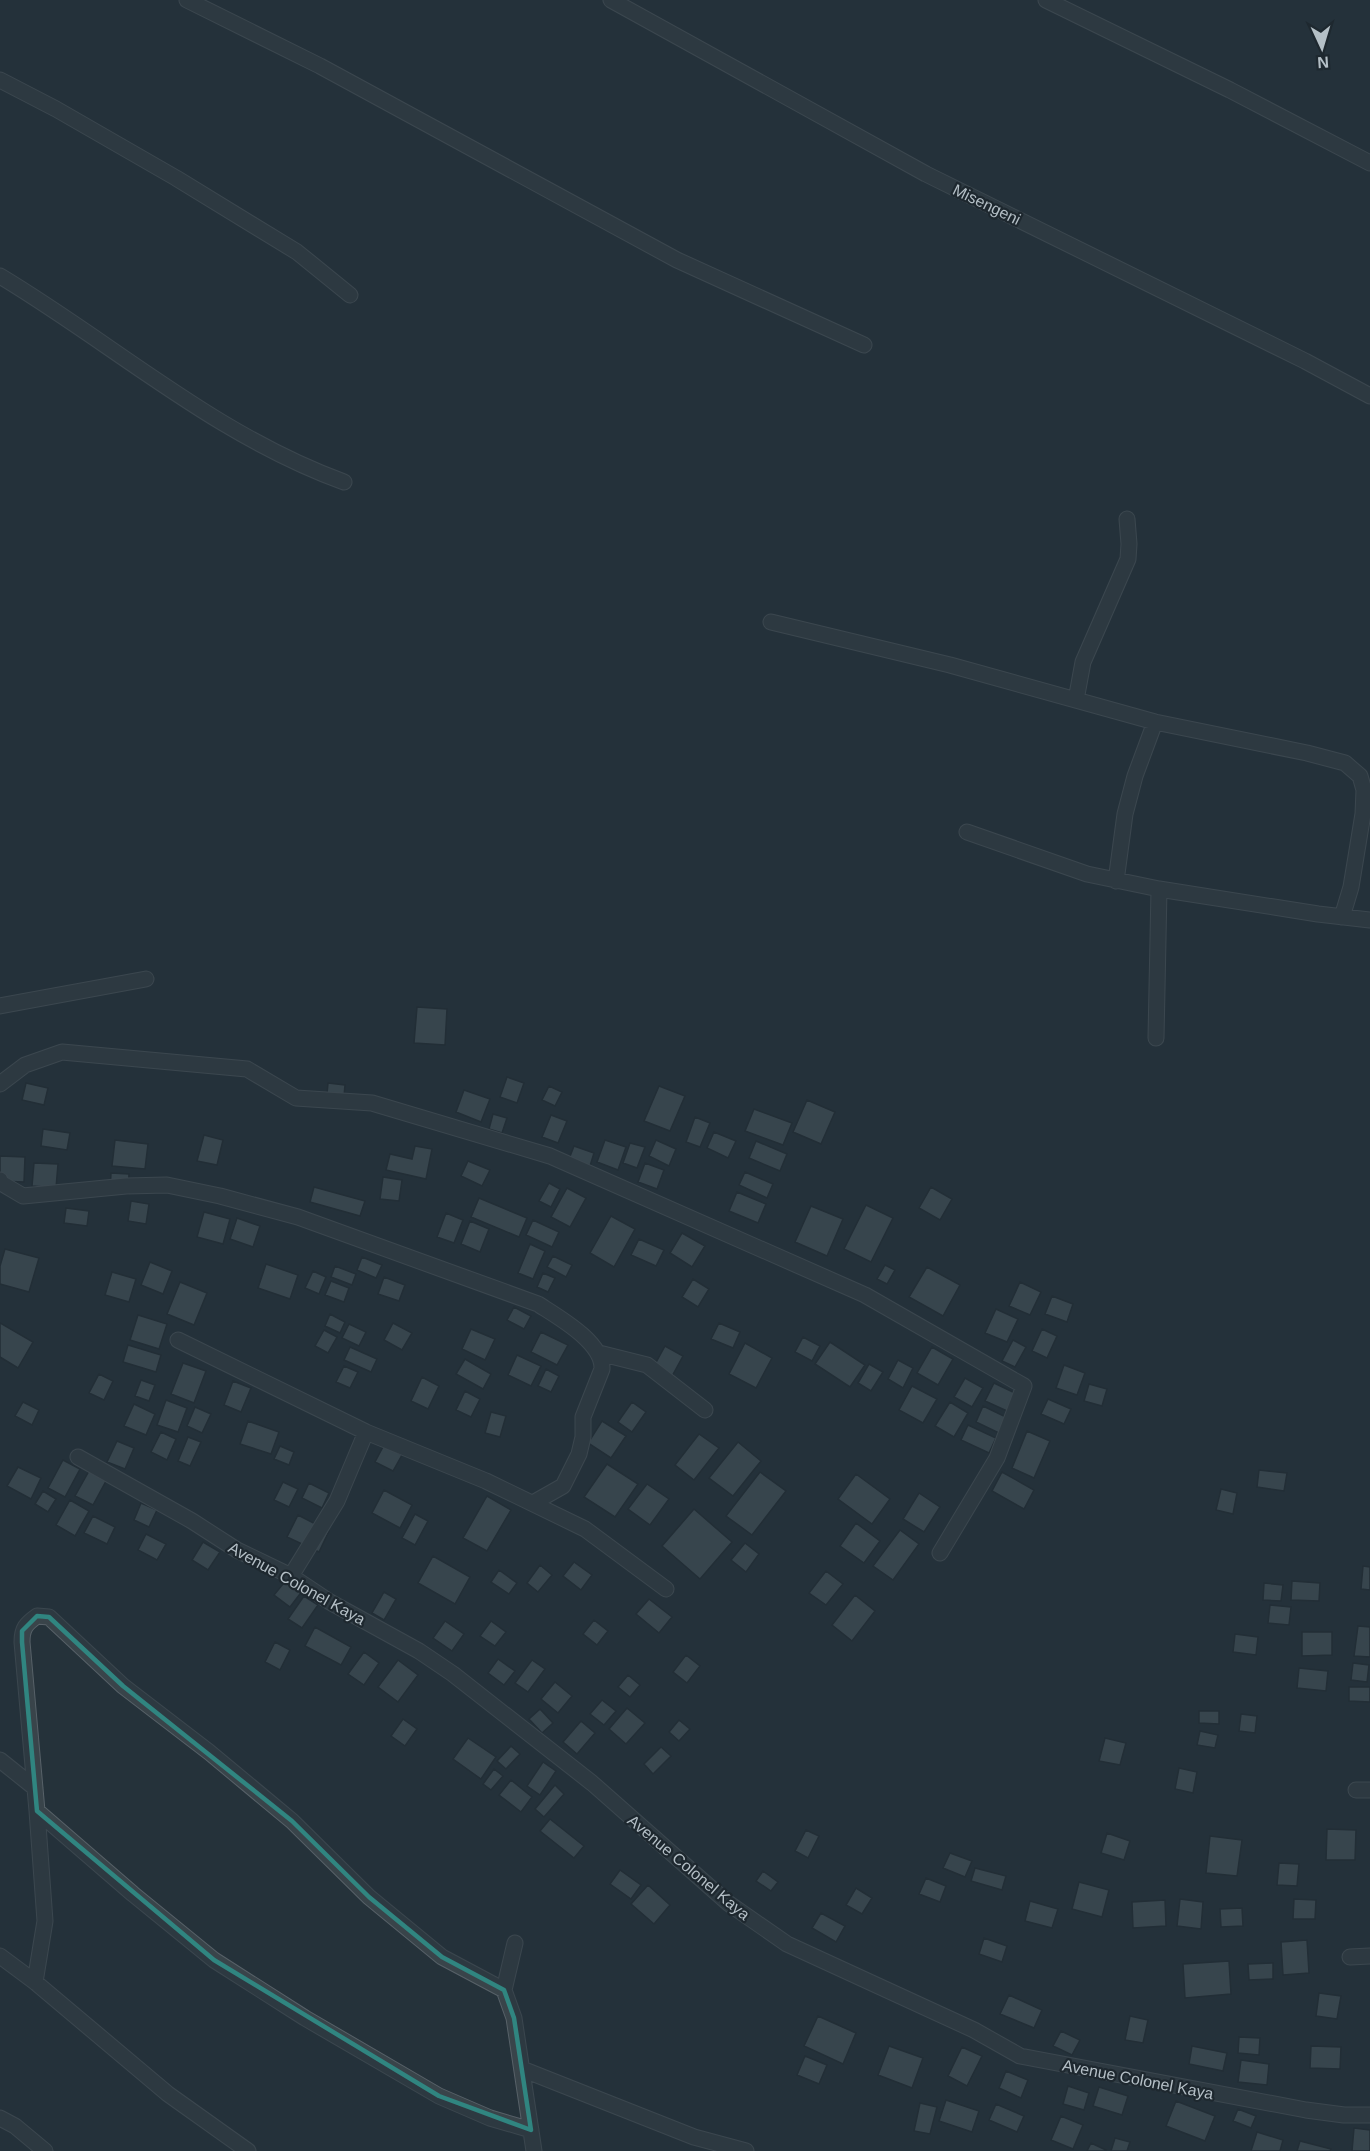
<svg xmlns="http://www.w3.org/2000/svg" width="1370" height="2151" font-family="Arial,sans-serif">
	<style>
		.building { fill: #4e5d65; stroke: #202a31; stroke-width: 1.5 }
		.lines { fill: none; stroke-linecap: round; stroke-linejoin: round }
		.minor-casing { stroke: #576168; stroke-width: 17 }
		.minor { stroke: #39444a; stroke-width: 15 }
		.marked { fill: none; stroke: #308580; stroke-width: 4.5; stroke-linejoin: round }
		.labels { text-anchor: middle; stroke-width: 4.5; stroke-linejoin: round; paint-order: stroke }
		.street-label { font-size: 16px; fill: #b4bfc6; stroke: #1e282f }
	</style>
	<rect width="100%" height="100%" fill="#25323a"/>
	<path class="building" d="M417 1007 447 1009 445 1045 414 1043Z
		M507 1077 524 1083 517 1103 500 1097Z
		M26 1083 48 1088 44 1105 22 1100Z
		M328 1083 345 1085 344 1096 327 1094Z
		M549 1086 562 1092 555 1106 542 1100Z
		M659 1086 685 1096 670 1131 644 1121Z
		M464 1090 490 1099 481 1122 456 1112Z
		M807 1100 835 1112 821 1144 793 1132Z
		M754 1109 792 1123 783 1145 745 1131Z
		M493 1114 507 1118 502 1133 489 1129Z
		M551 1115 567 1121 558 1143 542 1137Z
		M695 1117 710 1123 700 1147 686 1142Z
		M43 1129 70 1133 67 1150 41 1146Z
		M714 1132 736 1141 728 1158 707 1148Z
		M204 1135 223 1140 217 1165 197 1161Z
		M115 1140 148 1144 145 1169 112 1166Z
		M605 1140 626 1147 618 1170 597 1162Z
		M656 1140 676 1149 669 1166 649 1156Z
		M756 1141 787 1154 780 1171 749 1158Z
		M630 1143 645 1147 637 1168 623 1163Z
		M415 1146 432 1149 426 1179 386 1170 390 1154 412 1159Z
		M574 1146 594 1153 590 1166 569 1159Z
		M0 1156 25 1157 24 1182 0 1181Z
		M468 1161 490 1170 482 1186 461 1176Z
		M34 1163 58 1164 56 1188 32 1186Z
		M645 1163 664 1170 657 1189 638 1182Z
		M745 1172 773 1184 767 1198 739 1185Z
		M111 1173 129 1174 128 1194 110 1193Z
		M383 1177 402 1180 399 1201 380 1199Z
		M549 1183 560 1189 551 1207 539 1201Z
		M314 1187 365 1201 360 1216 310 1202Z
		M931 1187 952 1199 940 1220 919 1208Z
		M567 1188 586 1198 570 1227 551 1217Z
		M737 1192 766 1204 758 1223 729 1211Z
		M479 1198 527 1218 519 1237 471 1217Z
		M131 1201 149 1204 146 1224 128 1221Z
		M866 1205 893 1218 871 1262 844 1249Z
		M811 1206 843 1219 827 1256 795 1242Z
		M66 1208 89 1211 87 1226 64 1223Z
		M204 1212 230 1219 223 1244 197 1237Z
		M446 1213 463 1220 454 1243 437 1237Z
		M611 1216 635 1229 614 1267 590 1253Z
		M237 1218 260 1226 253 1247 230 1239Z
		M533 1220 559 1232 552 1247 526 1235Z
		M470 1221 489 1229 480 1252 461 1244Z
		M682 1233 705 1246 692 1267 670 1253Z
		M639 1239 664 1250 656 1266 631 1255Z
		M530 1244 545 1251 533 1279 518 1273Z
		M5 1249 39 1258 29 1292 0 1284V1266Z
		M553 1256 572 1265 566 1277 547 1267Z
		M362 1257 382 1265 376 1278 357 1270Z
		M150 1262 172 1271 163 1294 141 1285Z
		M266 1264 298 1275 290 1299 258 1288Z
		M885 1265 895 1270 887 1284 877 1279Z
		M335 1266 356 1274 352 1285 331 1277Z
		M927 1267 960 1285 943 1316 909 1297Z
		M313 1271 326 1277 319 1294 305 1288Z
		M112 1272 136 1279 129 1302 105 1295Z
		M543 1273 555 1278 548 1292 537 1287Z
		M384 1277 405 1285 399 1301 378 1294Z
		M693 1279 709 1289 698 1307 682 1297Z
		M331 1281 349 1288 344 1302 325 1295Z
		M180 1282 207 1293 194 1325 167 1314Z
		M1020 1282 1041 1292 1030 1315 1009 1306Z
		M1052 1296 1073 1304 1067 1322 1045 1314Z
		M514 1307 531 1316 524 1329 507 1320Z
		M996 1309 1018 1319 1007 1342 985 1333Z
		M330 1314 345 1322 340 1333 325 1326Z
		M138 1315 167 1324 159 1349 130 1340Z
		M0 1323 33 1342 18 1368 0 1357Z
		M393 1323 412 1333 402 1350 384 1340Z
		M719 1323 740 1332 733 1348 711 1339Z
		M349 1324 366 1332 359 1346 342 1338Z
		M471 1329 495 1339 485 1360 462 1349Z
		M1042 1329 1057 1336 1047 1358 1032 1351Z
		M324 1330 337 1337 328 1353 315 1346Z
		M541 1332 568 1345 557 1365 531 1352Z
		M803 1337 820 1346 812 1361 795 1352Z
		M1013 1340 1026 1347 1015 1367 1002 1361Z
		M830 1342 865 1365 850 1387 815 1364Z
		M745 1343 772 1358 756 1388 729 1374Z
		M128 1345 161 1355 156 1372 123 1362Z
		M665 1346 683 1356 671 1378 653 1368Z
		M350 1347 377 1359 371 1372 344 1360Z
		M932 1347 953 1359 938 1385 917 1373Z
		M517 1355 541 1366 531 1386 508 1375Z
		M465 1359 491 1374 483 1389 456 1374Z
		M898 1360 913 1368 903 1388 888 1379Z
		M183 1363 206 1371 194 1403 171 1394Z
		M869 1364 883 1372 871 1391 858 1383Z
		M1064 1365 1085 1373 1077 1395 1056 1388Z
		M344 1366 358 1372 350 1388 336 1382Z
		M546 1369 559 1376 551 1392 538 1386Z
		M99 1374 113 1381 104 1400 89 1393Z
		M422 1377 439 1386 428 1409 411 1401Z
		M965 1378 983 1388 972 1407 954 1397Z
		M141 1380 155 1385 149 1401 135 1396Z
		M233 1381 251 1388 241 1412 224 1405Z
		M994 1383 1015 1393 1007 1411 985 1401Z
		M1089 1384 1107 1389 1102 1406 1084 1401Z
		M912 1386 937 1399 923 1423 899 1410Z
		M465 1391 480 1399 471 1417 456 1410Z
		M1048 1399 1071 1409 1064 1424 1041 1414Z
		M166 1400 187 1408 178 1432 157 1425Z
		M23 1402 39 1410 32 1425 15 1416Z
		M632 1402 646 1412 632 1432 618 1422Z
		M950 1402 968 1413 954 1437 935 1426Z
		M134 1404 155 1414 146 1435 124 1426Z
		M983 1406 1008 1418 1001 1434 976 1422Z
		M195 1407 211 1414 202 1433 187 1426Z
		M491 1412 506 1416 500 1437 485 1433Z
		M248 1421 279 1432 271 1454 240 1444Z
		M602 1421 626 1436 611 1458 588 1443Z
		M968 1425 996 1438 989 1453 961 1440Z
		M1027 1431 1050 1441 1034 1478 1012 1468Z
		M161 1432 176 1439 167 1460 151 1452Z
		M699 1434 719 1448 694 1480 675 1465Z
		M188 1437 201 1442 190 1466 178 1461Z
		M117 1441 134 1448 125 1469 107 1462Z
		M738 1442 761 1461 733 1496 709 1478Z
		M384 1445 402 1455 393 1471 375 1462Z
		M280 1446 294 1452 289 1465 274 1459Z
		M63 1460 80 1469 65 1497 48 1488Z
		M607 1464 638 1484 615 1517 584 1497Z
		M18 1467 41 1478 31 1499 7 1486Z
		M1259 1470 1287 1473 1284 1491 1257 1487Z
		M89 1471 106 1481 93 1505 75 1496Z
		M760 1472 786 1491 752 1535 726 1516Z
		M1002 1472 1034 1490 1024 1509 992 1491Z
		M856 1474 890 1499 872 1524 838 1499Z
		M283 1482 298 1489 289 1507 274 1500Z
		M309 1483 329 1493 322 1508 302 1498Z
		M647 1484 669 1499 650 1525 628 1509Z
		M1221 1489 1237 1493 1233 1514 1216 1510Z
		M384 1490 412 1505 400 1528 372 1513Z
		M43 1491 56 1499 48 1512 35 1504Z
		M919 1493 940 1507 924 1532 903 1519Z
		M487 1496 511 1510 487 1551 463 1538Z
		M70 1500 89 1511 75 1536 56 1525Z
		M141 1503 157 1510 149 1527 134 1520Z
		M694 1509 732 1542 700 1579 662 1546Z
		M415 1514 428 1521 415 1545 402 1538Z
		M298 1515 329 1531 319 1552 287 1537Z
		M93 1516 115 1527 107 1544 84 1533Z
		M856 1523 880 1541 864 1563 840 1546Z
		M900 1530 919 1544 893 1580 873 1566Z
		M146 1534 166 1544 157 1560 138 1550Z
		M203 1542 220 1552 208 1570 192 1560Z
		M745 1543 759 1554 746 1572 731 1560Z
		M433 1556 470 1577 455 1604 418 1583Z
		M574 1562 592 1575 581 1590 563 1576Z
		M540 1565 552 1575 538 1592 527 1583Z
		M1363 1566 1370 1567V1590L1361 1589Z
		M499 1570 517 1583 509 1594 491 1582Z
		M826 1571 843 1584 826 1605 809 1593Z
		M287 1579 303 1590 290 1607 274 1595Z
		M1292 1581 1320 1583 1319 1601 1291 1600Z
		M1264 1583 1283 1585 1281 1601 1263 1600Z
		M384 1592 396 1599 384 1620 372 1613Z
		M855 1595 875 1611 852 1641 832 1625Z
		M304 1596 318 1605 302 1628 288 1619Z
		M649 1599 672 1617 659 1633 636 1614Z
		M1270 1605 1291 1607 1289 1625 1268 1623Z
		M594 1620 608 1631 597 1645 583 1634Z
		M445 1621 464 1634 452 1651 433 1638Z
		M491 1621 506 1632 495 1646 480 1636Z
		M1358 1626 1370 1627V1657L1354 1656Z
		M315 1627 351 1647 341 1665 305 1646Z
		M1302 1632H1332V1655L1302 1656Z
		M1235 1634 1258 1637 1256 1655 1233 1652Z
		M275 1642 290 1650 280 1670 265 1662Z
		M364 1652 379 1663 364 1685 348 1674Z
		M686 1655 700 1666 687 1683 673 1672Z
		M498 1659 515 1671 504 1685 488 1673Z
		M398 1660 418 1675 398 1702 378 1687Z
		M532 1660 545 1669 528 1692 515 1683Z
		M1353 1663 1369 1665 1367 1682 1351 1680Z
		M1299 1668 1328 1671 1326 1691 1297 1688Z
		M628 1675 640 1685 630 1697 618 1687Z
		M555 1682 572 1696 558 1713 541 1699Z
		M1349 1687H1370V1702L1349 1701Z
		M602 1700 616 1711 604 1725 590 1714Z
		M627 1708 645 1723 626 1744 609 1729Z
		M540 1709 553 1723 542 1733 529 1719Z
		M1199 1711H1219V1724L1199 1723Z
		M1241 1714 1257 1716 1255 1733 1239 1731Z
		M403 1719 417 1729 405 1746 391 1736Z
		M679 1720 690 1729 679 1741 669 1732Z
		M581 1721 595 1733 577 1754 563 1742Z
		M1200 1731 1218 1735 1215 1748 1197 1745Z
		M468 1738 496 1757 481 1779 453 1759Z
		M1105 1738 1126 1743 1120 1765 1099 1761Z
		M511 1746 520 1754 506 1769 497 1761Z
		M661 1747 671 1756 653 1774 644 1764Z
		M543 1762 556 1771 540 1795 527 1786Z
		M1179 1768 1197 1772 1193 1793 1175 1789Z
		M494 1769 503 1776 491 1790 483 1784Z
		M511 1780 532 1797 521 1812 499 1795Z
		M555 1785 564 1794 544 1817 535 1809Z
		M550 1819 584 1846 574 1858 540 1831Z
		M1327 1829 1356 1830 1355 1860H1326Z
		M806 1830 819 1836 808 1858 795 1851Z
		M1107 1833 1130 1841 1124 1860 1101 1853Z
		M1210 1836 1242 1840 1237 1876 1206 1873Z
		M950 1853 972 1861 965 1877 943 1868Z
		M1279 1863 1299 1864 1297 1886 1277 1885Z
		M975 1868 1006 1876 1002 1890 971 1881Z
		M620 1870 641 1885 631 1899 610 1884Z
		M763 1871 778 1882 771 1891 756 1881Z
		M926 1878 946 1886 940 1902 919 1894Z
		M1079 1882 1109 1890 1102 1917 1072 1909Z
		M648 1885 670 1905 654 1924 631 1904Z
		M856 1888 872 1898 862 1914 846 1905Z
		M1180 1899 1203 1902 1201 1929 1177 1926Z
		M1294 1899 1316 1900 1315 1919H1293Z
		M1165 1900 1166 1926 1133 1928 1132 1902Z
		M1030 1901 1058 1909 1052 1928 1025 1921Z
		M1242 1908 1243 1926 1221 1927 1220 1909Z
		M821 1913 845 1926 836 1942 812 1928Z
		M984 1938 1007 1946 1002 1962 979 1954Z
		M1307 1940 1309 1973 1283 1975 1281 1942Z
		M1229 1961 1231 1994 1185 1998 1183 1964Z
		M1273 1963V1979L1249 1980 1248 1964Z
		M1319 1993 1341 1996 1337 2019 1316 2016Z
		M1009 1995 1042 2010 1034 2028 1000 2014Z
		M818 2016 856 2033 843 2064 804 2046Z
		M1130 2016 1148 2020 1143 2043 1125 2040Z
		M1061 2031 1080 2040 1072 2055 1053 2046Z
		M1239 2037 1260 2038 1259 2055 1238 2053Z
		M889 2046 923 2058 912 2088 878 2075Z
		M1192 2046 1227 2053 1223 2071 1189 2064Z
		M1311 2046 1341 2047 1340 2069 1310 2068Z
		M962 2047 982 2056 967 2086 948 2076Z
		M805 2056 827 2065 819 2084 797 2075Z
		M1241 2060 1269 2064 1267 2085 1238 2082Z
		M1006 2071 1028 2080 1021 2098 999 2088Z
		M1068 2086 1089 2093 1084 2110 1063 2104Z
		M1099 2087 1128 2096 1122 2115 1093 2106Z
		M946 2100 979 2111 972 2132 939 2121Z
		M1176 2101 1215 2116 1205 2141 1166 2126Z
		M920 2103 937 2107 930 2134 914 2131Z
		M996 2104 1024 2116 1017 2132 989 2120Z
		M1238 2109 1256 2116 1251 2128 1233 2121Z
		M1061 2116 1083 2125 1073 2149 1051 2140Z
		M1354 2128 1370 2130V2151H1352Z
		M1257 2132 1283 2140 1280 2151H1251Z
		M1115 2138 1130 2142 1127 2151H1111Z
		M1300 2141 1331 2149 1330 2151H1297Z
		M1091 2143 1106 2150 1105 2151H1087Z"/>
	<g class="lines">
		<g class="minor-casing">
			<path id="minor" d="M187 0 320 66 677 260 864 345
				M611 0 926 174 1305 361 1370 396
				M1046 0 1230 90 1370 163
				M0 80 56 109 176 178 297 252 350 295
				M0 276C115 345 215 435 344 482
				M771 622 950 665 1155 722 1307 753 1345 763 1360 776 1364 790 1363 814 1351 887 1342 917
				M1076 700 1083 662 1128 559 1129 544 1127 519
				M967 832 1087 874 1159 889
				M1116 881 1125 814 1135 776 1155 722
				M0 1006 146 979
				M1156 1038 1159 889 1318 914 1370 920
				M0 1084 25 1065 62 1052 247 1069 296 1098 372 1103 550 1156 865 1295 1024 1386 997 1458 940 1553
				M0 1180 1 1183 23 1196 126 1186 167 1185 220 1196 298 1217 538 1304C558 1317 603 1342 602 1369L583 1417V1437L579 1454 563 1486 533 1503
				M178 1340 366 1432 486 1481 585 1529 666 1589
				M599 1353 647 1365 705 1410
				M78 1457 192 1521 237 1550 291 1576 330 1602 419 1651 453 1674 592 1783 728 1903 787 1944 974 2030 1020 2056 1306 2110 1344 2115H1370
				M291 1576 337 1501 366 1432
				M0 1760 35 1788
				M1356 1790H1370
				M37 1811 133 1894 214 1960 305 2018 439 2096 490 2118 531 2130
				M515 1943 504 1990 514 2018 534 2151
				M0 1956 35 1982 168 2094 248 2151
				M1350 1957 1370 1956
				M35 1982 45 1921 37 1811 22 1642C22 1628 26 1624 37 1616L49 1617 123 1686 209 1752 292 1821 369 1897 442 1957 504 1990
				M522 2069 694 2137 746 2151
				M0 2118 15 2126 45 2151"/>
		</g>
		<use href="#minor" class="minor"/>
	</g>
	<path d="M0 0H1370V2151H0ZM37 1616 49 1617 123 1686 292 1821 369 1897 442 1957 504 1990 514 2018 531 2130 439 2096 214 1960 37 1811 22 1642V1631Z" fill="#25323a" fill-opacity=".55" fill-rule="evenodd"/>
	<path class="marked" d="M37 1616 49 1617 123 1686 292 1821 369 1897 442 1957 504 1990 514 2018 531 2130 439 2096 214 1960 37 1811 22 1642V1631Z"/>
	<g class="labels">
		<g class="street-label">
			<text transform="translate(987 204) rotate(26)" y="6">Misengeni</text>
			<text transform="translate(297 1583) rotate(29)" y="6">Avenue Colonel Kaya</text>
			<text transform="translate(689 1867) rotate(40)" y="6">Avenue Colonel Kaya</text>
			<text transform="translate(1138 2079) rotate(11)" y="6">Avenue Colonel Kaya</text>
		</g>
	</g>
	<g transform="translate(1322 48) rotate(176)" stroke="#1e282f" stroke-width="4.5" paint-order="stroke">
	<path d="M0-4.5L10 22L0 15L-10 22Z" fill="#b4bfc6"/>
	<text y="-9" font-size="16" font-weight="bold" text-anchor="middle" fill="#b4bfc6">N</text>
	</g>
</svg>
